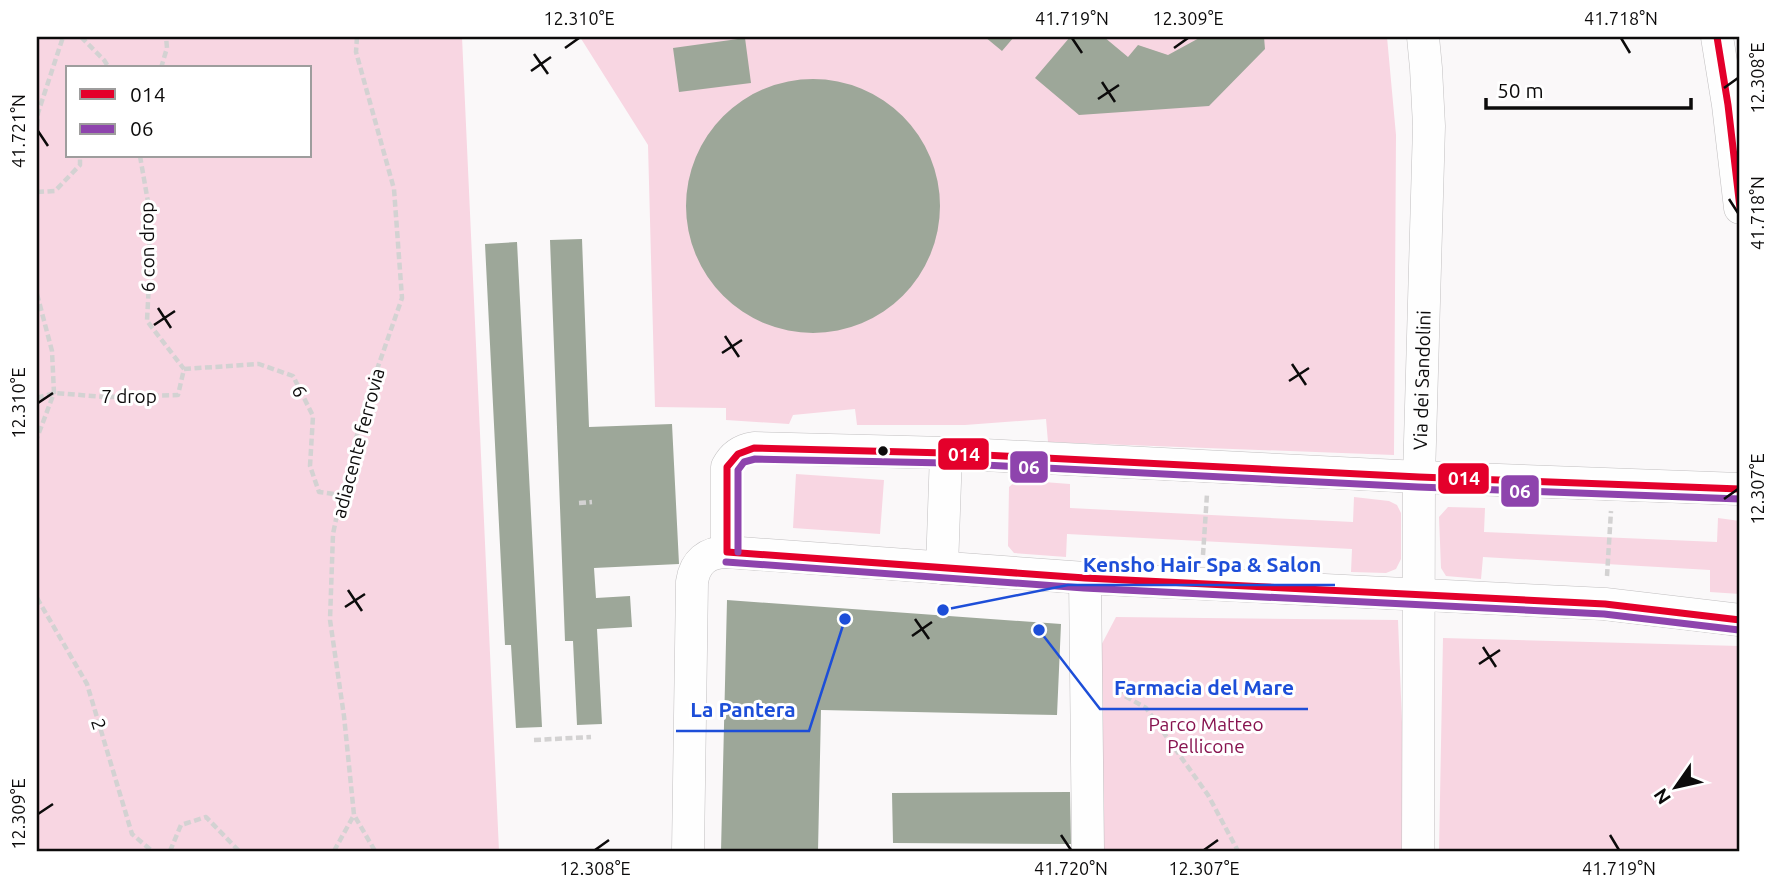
<svg xmlns="http://www.w3.org/2000/svg" width="1777" height="888" font-family="Ubuntu,sans-serif">
	<style>
		.green { fill: #f8d6e2; fill-rule: evenodd }
		.building { fill: #9da799 }
		.lines { fill: none; stroke-linecap: round; stroke-linejoin: round }
		.street-casing { stroke: #c1bfc0; stroke-width: 33 }
		.path { stroke: #d3d2d2; stroke-width: 4.5; stroke-dasharray: 7 3.5; stroke-linecap: butt }
		.street { stroke: #fefefe; stroke-width: 32 }
		.bus-1-casing { stroke: #fff; stroke-width: 12 }
		.bus-2-casing { stroke: #fff; stroke-width: 12 }
		.bus-1 { stroke: #e4002b; stroke-width: 7 }
		.bus-2 { stroke: #8e44ad; stroke-width: 7 }
		.ticks { fill: none; stroke: #0c0b0b; stroke-width: 2.5 }
		.bus-dot { fill: #0c0b0b; stroke: #fff; stroke-width: 2.5 }
		.labels { text-anchor: middle; stroke-width: 6; stroke-linejoin: round; paint-order: stroke }
		.street-label { font-size: 19px; fill: #0c0b0b; stroke: #fff }
		.park-label { font-size: 19px; fill: #87134f; stroke: #fff }
		.leader { fill: none; stroke: #1d4ed8; stroke-width: 2.5 }
		.callout-dot { fill: #1d4ed8; stroke: #fff; stroke-width: 2.5 }
		.callout-label { font-size: 21px; text-anchor: middle; font-weight: bold; fill: #1d4ed8; stroke: #fff; stroke-width: 6; stroke-linejoin: round; paint-order: stroke }
		.line-badge { stroke: #fff; stroke-width: 2.5 }
		.badge-label { font-size: 19px; text-anchor: middle; font-weight: bold; fill: #fff }
		.neatline { fill: none; stroke: #0c0b0b; stroke-width: 2.5 }
		.ticks-label { font-size: 18px; text-anchor: middle; fill: #0c0b0b }
	</style>
	<rect width="100%" height="100%" fill="#faf8f9"/>
	<path class="green" d="M37 37H462L499 851H37ZM310 68V156H68V68Z
		M580 37H1387L1396 135 1394 455 1048 442 1046 419 965 425H857L855 409 793 415 789 424 726 420V408L655 407 648 145Z
		M796 474 884 480 880 534 793 528Z
		M1017 480 1070 484V508L1353 522 1354 497 1389 501 1397 505 1401 513V559L1396 569 1386 573 1351 572 1352 549 1067 534 1066 557 1014 553 1008 546 1009 487Z
		M1448 507 1485 508 1484 532 1717 542 1718 518 1740 521V594L1710 592V570L1483 557 1481 579 1446 576 1441 568 1439 517Z
		M1116 617 1398 620 1407 851H1093L1086 674Z
		M1443 638 1740 646V851H1439Z"/>
	<path class="building" d="M985 37H1014L1002 51Z
		M1070 37H1104L1128 57 1138 45 1168 55 1201 37H1264L1265 49 1209 106 1079 115 1035 78Z
		M745 38 751 83 679 92 673 48Z
		M686 206a127 127 0 1 1 254 0a127 127 0 1 1-254 0Z
		M582 239 589 427 672 424 679 564 594 568 596 598 630 596 632 627 597 629 602 724 577 725 573 641H565L550 240Z
		M517 242 542 727 516 728 511 645H505L485 244Z
		M727 600 1061 624 1057 715 821 710 818 851H721Z
		M1070 792 1071 844 893 843 892 793Z"/>
	<g class="lines">
		<g class="street-casing">
			<g id="street">
				<path d="M1717 37 1728 105 1740 208"/>
				<path d="M727 552V467C733 455 741 450 754 448L946 453 1419 477 1740 489"/>
				<path d="M942 568 946 453"/>
				<path d="M1085 578 1088 851"/>
				<path d="M688 851 692 582C695 562 707 552 727 552L1085 578 1605 604 1740 620"/>
				<path id="s1" d="M1418 851 1419 477 1429 126 1426 68 1423 37"/>
			</g>
		</g>
		<path class="path" d="M81 37 104 60 109 68
			M357 37 356 52 394 189 402 298 366 401 341 495 333 534 330 620 344 716 354 815 375 851
			M161 68 167 48 166 37
			M37 126 38 113 63 37
			M140 156 148 202 150 263 147 321 184 369
			M37 192 55 191 80 165V156
			M37 294 52 351 54 393 37 438
			M184 369 259 364 293 376 313 416 310 466 319 492 341 495
			M37 398 54 393 106 397 178 395 184 369
			M579 503 592 502
			M1203 555 1207 494
			M1607 576 1611 511
			M37 598 87 684 132 834 152 851
			M1116 691 1146 708 1208 795 1238 851
			M534 740 591 737
			M170 851 181 825 206 817 239 851
			M334 851 354 815"/>
		<use href="#street" class="street"/>
		<g class="bus-1-casing">
			<path id="bus-1" d="M1717 37 1728 105 1740 208
				M727 552V467L738 454 754 448 946 453 1419 477 1740 489
				M727 552 1085 578 1605 604 1740 620"/>
		</g>
		<g class="bus-2-casing">
			<path id="bus-2" d="M738 552V470L744 462 755 459 946 463 1418 487 1740 499
				M726 562 1084 588 1604 614 1739 630"/>
		</g>
		<use href="#bus-1" class="bus-1"/>
		<use href="#bus-2" class="bus-2"/>
	</g>
	<path class="ticks" d="M1072 38 1082 53M1621 38 1630 53M565 48 579 38M1174 48 1188 38M534 54 548 74M531 71 551 57M1102 82 1115 102M1724 88 1738 78M1098 99 1119 85M38 131 48 146M1729 199 1738 213M158 308 171 328M154 325 175 311M725 336 739 357M722 353 742 340M1292 364 1306 385M1289 381 1309 368M38 403 53 393M1724 499 1738 489M348 590 362 611M345 607 365 594M915 619 929 639M912 636 932 622M1483 647 1496 667M1479 664 1500 650M38 814 53 804M1061 835 1071 850M1610 835 1619 850M595 850 609 840M1204 850 1218 840"/>
	<circle class="bus-dot" cx="883" cy="451" r="6"/>
	<g class="labels">
		<g class="street-label">
			<text transform="translate(147 247) rotate(-91)" y="7">6 con drop</text>
			<text dy="7" stroke="none"><textPath href="#s1" startOffset="471">Via dei Sandolini</textPath></text>
			<text transform="translate(300 391) rotate(64)" y="7">6</text>
			<text x="129" y="403">7 drop</text>
			<text transform="translate(358 443) rotate(-75)" y="7">adiacente ferrovia</text>
			<text transform="translate(99 724) rotate(73)" y="7">2</text>
		</g>
		<g class="park-label">
			<text x="1206" y="731">Parco Matteo<tspan x="1206" dy="22">Pellicone</tspan></text>
		</g>
	</g>
	<path class="leader" d="M943 610L1068 585H1335M1039 630L1100 709H1308M845 619L809 731H676"/>
	<g class="callout-dot">
		<circle cx="943" cy="610" r="7"/>
		<circle cx="1039" cy="630" r="7"/>
		<circle cx="845" cy="619" r="7"/>
	</g>
	<g class="callout-label">
		<text x="1202" y="572">Kensho Hair Spa &amp; Salon</text>
		<text x="1204" y="695">Farmacia del Mare</text>
		<text x="743" y="717">La Pantera</text>
	</g>
	<g class="line-badge">
		<rect x="937" y="437" width="53" height="34" rx="7" fill="#e4002b"/>
		<rect x="1009" y="450" width="40" height="34" rx="7" fill="#8e44ad"/>
		<rect x="1437" y="462" width="53" height="33" rx="7" fill="#e4002b"/>
		<rect x="1500" y="474" width="40" height="34" rx="7" fill="#8e44ad"/>
	</g>
	<g class="badge-label">
		<text x="964" y="461">014</text>
		<text x="1029" y="474">06</text>
		<text x="1464" y="485">014</text>
		<text x="1520" y="498">06</text>
	</g>
	<rect width="1777" height="888" fill="none" stroke="#ffffff" stroke-width="77"/>
	<rect x="66" y="66" width="245" height="91" fill="#ffffff" stroke="#9e9d9d" stroke-width="2"/>
	<rect x="80" y="89" width="35" height="10" fill="#e4002b" stroke="#9e9d9d" stroke-width="2"/>
	<text x="130" y="102" font-size="21" fill="#0c0b0b">014</text>
	<rect x="80" y="124" width="35" height="10" fill="#8e44ad" stroke="#9e9d9d" stroke-width="2"/>
	<text x="130" y="136" font-size="21" fill="#0c0b0b">06</text>
	<g transform="translate(1676 787) rotate(236)" stroke="#ffffff" stroke-width="5" paint-order="stroke">
	<path d="M0-5L12 26L0 18L-12 26Z" fill="#0c0b0b"/>
	<text y="-10" font-size="19" font-weight="bold" text-anchor="middle" fill="#0c0b0b">N</text>
	</g>
	<path d="M1486 98v10h205v-10" fill="none" stroke="#0c0b0b" stroke-width="3.5"/>
	<text x="1497" y="98" font-size="21" fill="#0c0b0b" stroke="#ffffff" stroke-width="5" paint-order="stroke">50 m</text>
	<rect x="38" y="38" width="1700" height="812" class="neatline"/>
	<g class="ticks-label">
		<text x="579" y="25">12.310°E</text>
		<text x="1072" y="25">41.719°N</text>
		<text x="1188" y="25">12.309°E</text>
		<text x="1621" y="25">41.718°N</text>
		<text transform="translate(1758 78) rotate(-90)" y="6">12.308°E</text>
		<text transform="translate(19 131) rotate(-90)" y="6">41.721°N</text>
		<text transform="translate(1758 213) rotate(-90)" y="6">41.718°N</text>
		<text transform="translate(19 403) rotate(-90)" y="6">12.310°E</text>
		<text transform="translate(1758 489) rotate(-90)" y="6">12.307°E</text>
		<text transform="translate(19 814) rotate(-90)" y="6">12.309°E</text>
		<text x="595" y="875">12.308°E</text>
		<text x="1071" y="875">41.720°N</text>
		<text x="1204" y="875">12.307°E</text>
		<text x="1619" y="875">41.719°N</text>
	</g>
</svg>
